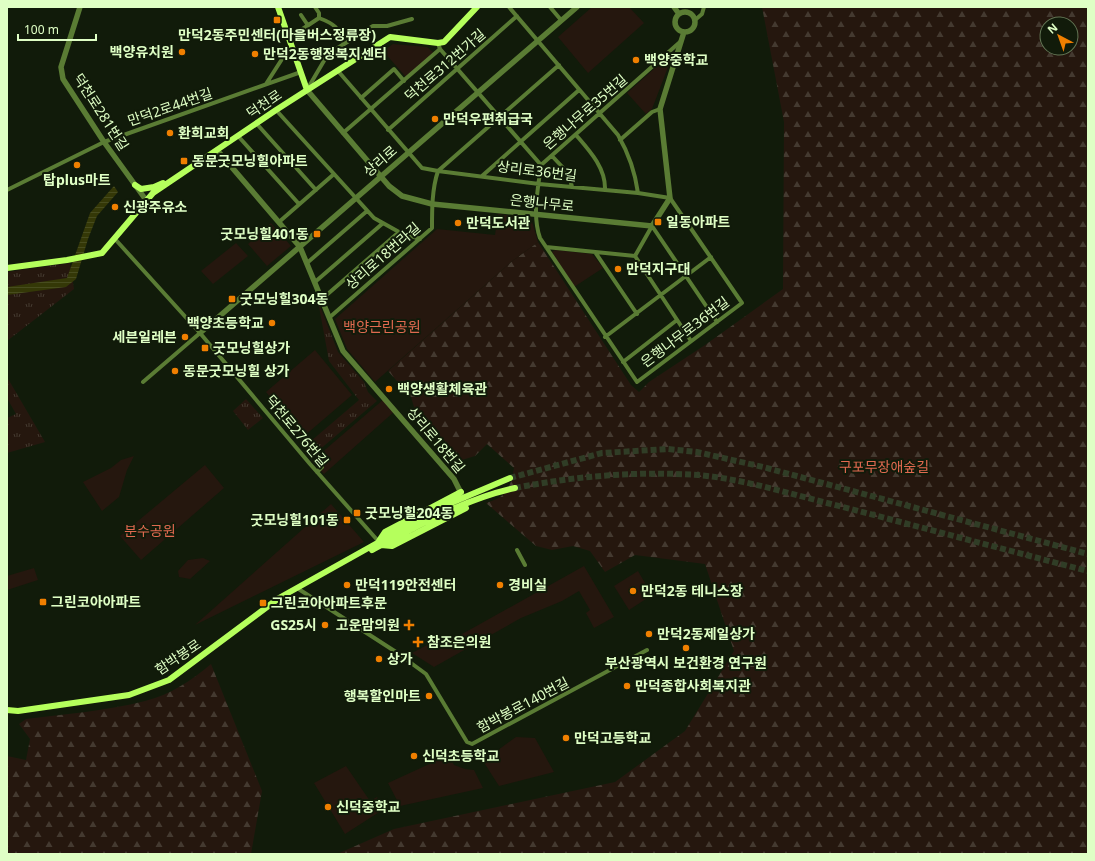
<svg xmlns="http://www.w3.org/2000/svg" width="1095" height="861" font-family="'Noto Sans','Noto Sans KR',sans-serif">
	<style>
		.grass { fill: url(#grass-tufts) }
		.forest { fill: url(#forest-firs); fill-rule: evenodd }
		.park { fill: #25170e }
		.water { fill: url(#water-rules) }
		.lines { fill: none; stroke-linecap: round; stroke-linejoin: round }
		.secondary-tunnel { stroke: #303d26; stroke-width: 6; stroke-dasharray: 6 3; stroke-linecap: butt }
		.minor { stroke: #5a7c34; stroke-width: 4 }
		.tertiary { stroke: #5a7c34; stroke-width: 5.5 }
		.secondary { stroke: #b5ff5c; stroke-width: 6 }
		.poi-dot { fill: #f07f00; stroke: #111b0a; stroke-width: 1.5 }
		.labels { text-anchor: middle; stroke-width: 4; stroke-linejoin: round; paint-order: stroke }
		.poi-label { font-size: 14px; font-weight: bold; fill: #dfffc5; stroke: #111b0a; text-anchor: start }
		.street-label { font-size: 14px; fill: #dfffc5; stroke: #111b0a }
		.park-label { font-size: 14px; fill: #e06a50; stroke: #111b0a }
	</style>
	<defs>
		<pattern id="grass-tufts" width="24" height="20" patternUnits="userSpaceOnUse"><rect width="24" height="20" fill="#25170e"/><path d="M3 7l-1-3M5 7V3M7 7l1-3M15 17l-1-3M17 17v-4M19 17l1-3" fill="none" stroke="#443a30"/></pattern>
		<pattern id="forest-firs" width="22" height="20" patternUnits="userSpaceOnUse"><rect width="22" height="20" fill="#25170e"/><path d="M5 1l3.5 6h-7zM16 11l3.5 6h-7z" fill="#443a30"/></pattern>
		<pattern id="water-rules" width="6" height="5" patternUnits="userSpaceOnUse"><rect width="6" height="5" fill="#343807"/><path d="M0 2.5h6" fill="none" stroke="#474c1e"/></pattern>
	</defs>
	<rect width="100%" height="100%" fill="#111b0a"/>
	<path class="grass" d="M70 263 74 289 7 341V272Z
		M318 301 338 352 364 382 368 392 377 401 312 456 304 447 359 400 329 361Z
		M7 377 45 442 7 453V418L16 414 7 398Z
		M246 399 263 418 248 430 233 411Z"/>
	<path class="forest" d="M762 7H1088V854H337L394 829 615 782 685 731 734 651 705 564 635 555 605 572 590 551 573 546 552 550 536 546 486 503C507 497 510 489 514 468L487 444 475 456 462 460 414 407 411 397 388 371 511 262 538 242 631 385 639 392 649 382 705 345 783 289 784 122ZM1047 24H1071V48H1047Z
		M211 664 262 791 251 854H7V756L26 760 30 739 19 724 26 719C65 714 106 711 145 701 170 695 192 680 211 664Z"/>
	<path class="park" d="M592 7H629L644 23 588 73 558 37Z
		M393 44 427 47 433 52 432 55 406 77 383 51Z
		M664 60 670 62 652 109 646 114 627 93Z
		M498 214 531 218 538 242 511 262 375 382 347 349 335 319 437 229 495 235Z
		M271 223 291 246 267 266 248 244Z
		M236 243 248 256 213 284 201 271Z
		M555 250 592 254 603 268 574 287 552 252Z
		M315 350 352 395 303 437 266 392Z
		M384 399 395 411 324 474 312 461Z
		M134 456 127 470 119 497 102 511 83 482 111 468 121 460Z
		M205 465 224 488 141 560 120 536Z
		M331 504 364 542 195 625Z
		M203 558 210 561 190 579 179 577 178 571 188 560Z
		M584 566 614 617 594 628 586 613 590 610 579 591 562 601 521 618 434 667 412 653 431 643 437 648Z
		M34 568 38 580 7 590V576Z
		M638 571 652 595 629 610 614 586Z
		M516 737 535 738 554 772 499 786 483 761Z
		M449 755 454 765 465 769 474 770 483 788 400 806 388 783Z
		M346 766 370 801 377 797 384 809 345 834 314 783Z"/>
	<path class="water" d="M114 186 118 192 97 216 88 239 76 279 66 287 7 295V287L67 278 90 213Z"/>
	<g class="lines">
		<path class="secondary-tunnel" d="M510 478 602 453 668 449 697 452 763 467 1088 554
			M515 488C576 476 636 471 698 475 743 479 787 493 831 504 917 526 1002 549 1088 571"/>
		<path class="minor" d="M315 7 319 13V18
			M509 7 618 135C629 154 635 171 638 193
			M550 7 561 20
			M301 15 307 24
			M695 20 702 14 704 7
			M289 38 319 18C335 24 338 27 344 44
			M438 43 440 49 541 165
			M338 71 422 168 438 171 539 184 638 193 670 198 742 303 637 382 540 238C532 215 538 189 541 165L680 42
			M266 84 291 45
			M308 88 328 54 373 26H387L412 19
			M361 98 394 69 404 81
			M276 110 374 218 399 232 420 239
			M256 123 316 190
			M388 130 517 16
			M343 133 440 49
			M576 135C589 150 606 168 605 190
			M238 136 299 204
			M620 140 652 112 660 109
			M552 156 569 174 572 187
			M482 176 579 90
			M7 190 104 142 301 72
			M279 222 334 174
			M115 239 200 333 310 464 379 542
			M546 247 635 256
			M595 252 637 314
			M635 256 652 226 717 322
			M635 256 691 341
			M307 263 367 211
			M315 282 382 224
			M322 299 399 232
			M330 317 432 228C432 209 432 189 438 171L559 65
			M605 337 711 257
			M623 362 677 320
			M143 382 200 333
			M317 472 322 467
			M517 550 525 565
			M297 588 396 652 426 674 467 742 472 744 647 650"/>
		<path class="tertiary" d="M80 7 61 67 63 79 104 142 146 200
			M674 7 679 14
			M675 22a10 10 0 1 1 20 0a10 10 0 1 1-20 0Z
			M307 90 389 186 402 196 432 204 652 226 670 198 660 109 684 32
			M217 150 300 247 343 351 454 479 462 495
			M200 333 577 7"/>
		<path class="secondary" d="M278 7 307 90
			M135 185 141 189 154 187 163 183
			M7 268 67 260 102 253 153 193 276 110 390 37 438 43 444 42 477 7
			M379 541 385 532 461 492
			M381 545 392 546 466 508
			M372 550C418 526 464 499 515 488
			M7 710 18 711 129 695 169 680 279 598 379 542 451 503 510 478"/>
	</g>
	<g class="poi-dot">
		<rect x="273" y="16" width="8" height="8" rx="2"/>
		<circle cx="182" cy="52" r="4"/>
		<circle cx="255" cy="54" r="4"/>
		<circle cx="636" cy="60" r="4"/>
		<circle cx="435" cy="119" r="4"/>
		<circle cx="170" cy="133" r="4"/>
		<rect x="180" y="157" width="8" height="8" rx="2"/>
		<circle cx="77" cy="165" r="4"/>
		<circle cx="115" cy="207" r="4"/>
		<rect x="654" y="218" width="8" height="8" rx="2"/>
		<circle cx="458" cy="223" r="4"/>
		<rect x="313" y="230" width="8" height="8" rx="2"/>
		<circle cx="618" cy="269" r="4"/>
		<rect x="228" y="295" width="8" height="8" rx="2"/>
		<circle cx="272" cy="323" r="4"/>
		<circle cx="185" cy="337" r="4"/>
		<rect x="201" y="344" width="8" height="8" rx="2"/>
		<circle cx="175" cy="371" r="4"/>
		<circle cx="389" cy="389" r="4"/>
		<rect x="353" y="509" width="8" height="8" rx="2"/>
		<rect x="343" y="516" width="8" height="8" rx="2"/>
		<circle cx="347" cy="585" r="4"/>
		<circle cx="500" cy="585" r="4"/>
		<circle cx="633" cy="591" r="4"/>
		<rect x="39" y="598" width="8" height="8" rx="2"/>
		<rect x="259" y="599" width="8" height="8" rx="2"/>
		<circle cx="325" cy="625" r="4"/>
		<path d="M407 619h4v4h4v4h-4v4h-4v-4h-4v-4h4z"/>
		<circle cx="649" cy="634" r="4"/>
		<path d="M416 636h4v4h4v4h-4v4h-4v-4h-4v-4h4z"/>
		<circle cx="686" cy="648" r="4"/>
		<circle cx="379" cy="659" r="4"/>
		<circle cx="627" cy="686" r="4"/>
		<circle cx="429" cy="696" r="4"/>
		<circle cx="566" cy="738" r="4"/>
		<circle cx="414" cy="756" r="4"/>
		<circle cx="328" cy="807" r="4"/>
	</g>
	<g class="labels">
		<g class="poi-label">
			<text x="277" y="40" text-anchor="middle">만덕2동주민센터(마을버스정류장)</text>
			<text x="174" y="57" text-anchor="end">백양유치원</text>
			<text x="263" y="59">만덕2동행정복지센터</text>
			<text x="644" y="65">백양중학교</text>
			<text x="443" y="124">만덕우편취급국</text>
			<text x="178" y="138">환희교회</text>
			<text x="192" y="166">동문굿모닝힐아파트</text>
			<text x="77" y="185" text-anchor="middle">탑plus마트</text>
			<text x="123" y="212">신광주유소</text>
			<text x="666" y="227">일동아파트</text>
			<text x="466" y="228">만덕도서관</text>
			<text x="309" y="239" text-anchor="end">굿모닝힐401동</text>
			<text x="626" y="274">만덕지구대</text>
			<text x="240" y="304">굿모닝힐304동</text>
			<text x="264" y="328" text-anchor="end">백양초등학교</text>
			<text x="177" y="342" text-anchor="end">세븐일레븐</text>
			<text x="213" y="353">굿모닝힐상가</text>
			<text x="183" y="376">동문굿모닝힐 상가</text>
			<text x="397" y="394">백양생활체육관</text>
			<text x="365" y="518">굿모닝힐204동</text>
			<text x="339" y="525" text-anchor="end">굿모닝힐101동</text>
			<text x="355" y="590">만덕119안전센터</text>
			<text x="508" y="590">경비실</text>
			<text x="641" y="596">만덕2동 테니스장</text>
			<text x="51" y="607">그린코아아파트</text>
			<text x="271" y="608">그린코아아파트후문</text>
			<text x="317" y="630" text-anchor="end">GS25시</text>
			<text x="400" y="630" text-anchor="end">고운맘의원</text>
			<text x="657" y="639">만덕2동제일상가</text>
			<text x="427" y="647">참조은의원</text>
			<text x="387" y="664">상가</text>
			<text x="686" y="668" text-anchor="middle">부산광역시 보건환경 연구원</text>
			<text x="635" y="691">만덕종합사회복지관</text>
			<text x="421" y="701" text-anchor="end">행복할인마트</text>
			<text x="574" y="743">만덕고등학교</text>
			<text x="422" y="761">신덕초등학교</text>
			<text x="336" y="812">신덕중학교</text>
		</g>
		<g class="street-label">
			<text transform="translate(445 65) rotate(-41)" y="5">덕천로312번가길</text>
			<text transform="translate(264 104) rotate(-34)" y="5">덕천로</text>
			<text transform="translate(170 107) rotate(-19)" y="5">만덕2로44번길</text>
			<text transform="translate(101 112) rotate(57)" y="5">덕천로281번길</text>
			<text transform="translate(585 112) rotate(-41)" y="5">은행나무로35번길</text>
			<text transform="translate(380 161) rotate(-41)" y="5">상리로</text>
			<text transform="translate(537 171) rotate(7)" y="5">상리로36번길</text>
			<text transform="translate(542 203) rotate(6)" y="5">은행나무로</text>
			<text transform="translate(383 256) rotate(-41)" y="5">상리로18번라길</text>
			<text transform="translate(685 332) rotate(-37)" y="5">은행나무로36번길</text>
			<text transform="translate(297 431) rotate(50)" y="5">덕천로276번길</text>
			<text transform="translate(436 440) rotate(50)" y="5">상리로18번길</text>
			<text transform="translate(178 657) rotate(-34)" y="5">함박봉로</text>
			<text transform="translate(523 705) rotate(-28)" y="5">함박봉로140번길</text>
		</g>
		<g class="park-label">
			<text x="382" y="332">백양근린공원</text>
			<text x="884" y="472">구포무장애숲길</text>
			<text x="150" y="536">분수공원</text>
		</g>
	</g>
	<rect width="1095" height="861" fill="none" stroke="#dfffc5" stroke-width="16"/>
	<g transform="translate(1059 36) rotate(319)"><circle r="19" fill="#111b0a" stroke="#637655"/>
	<path d="M0-3L7 15L0 10L-7 15Z" fill="#f07f00"/>
	<text y="-6" font-size="11" font-weight="bold" text-anchor="middle" fill="#dfffc5">N</text>
	</g>
	<path d="M18 34v6h78v-6" fill="none" stroke="#dfffc5" stroke-width="2"/>
	<text x="24" y="34" font-size="12" fill="#dfffc5" stroke="#111b0a" stroke-width="3" paint-order="stroke">100 m</text>
</svg>
